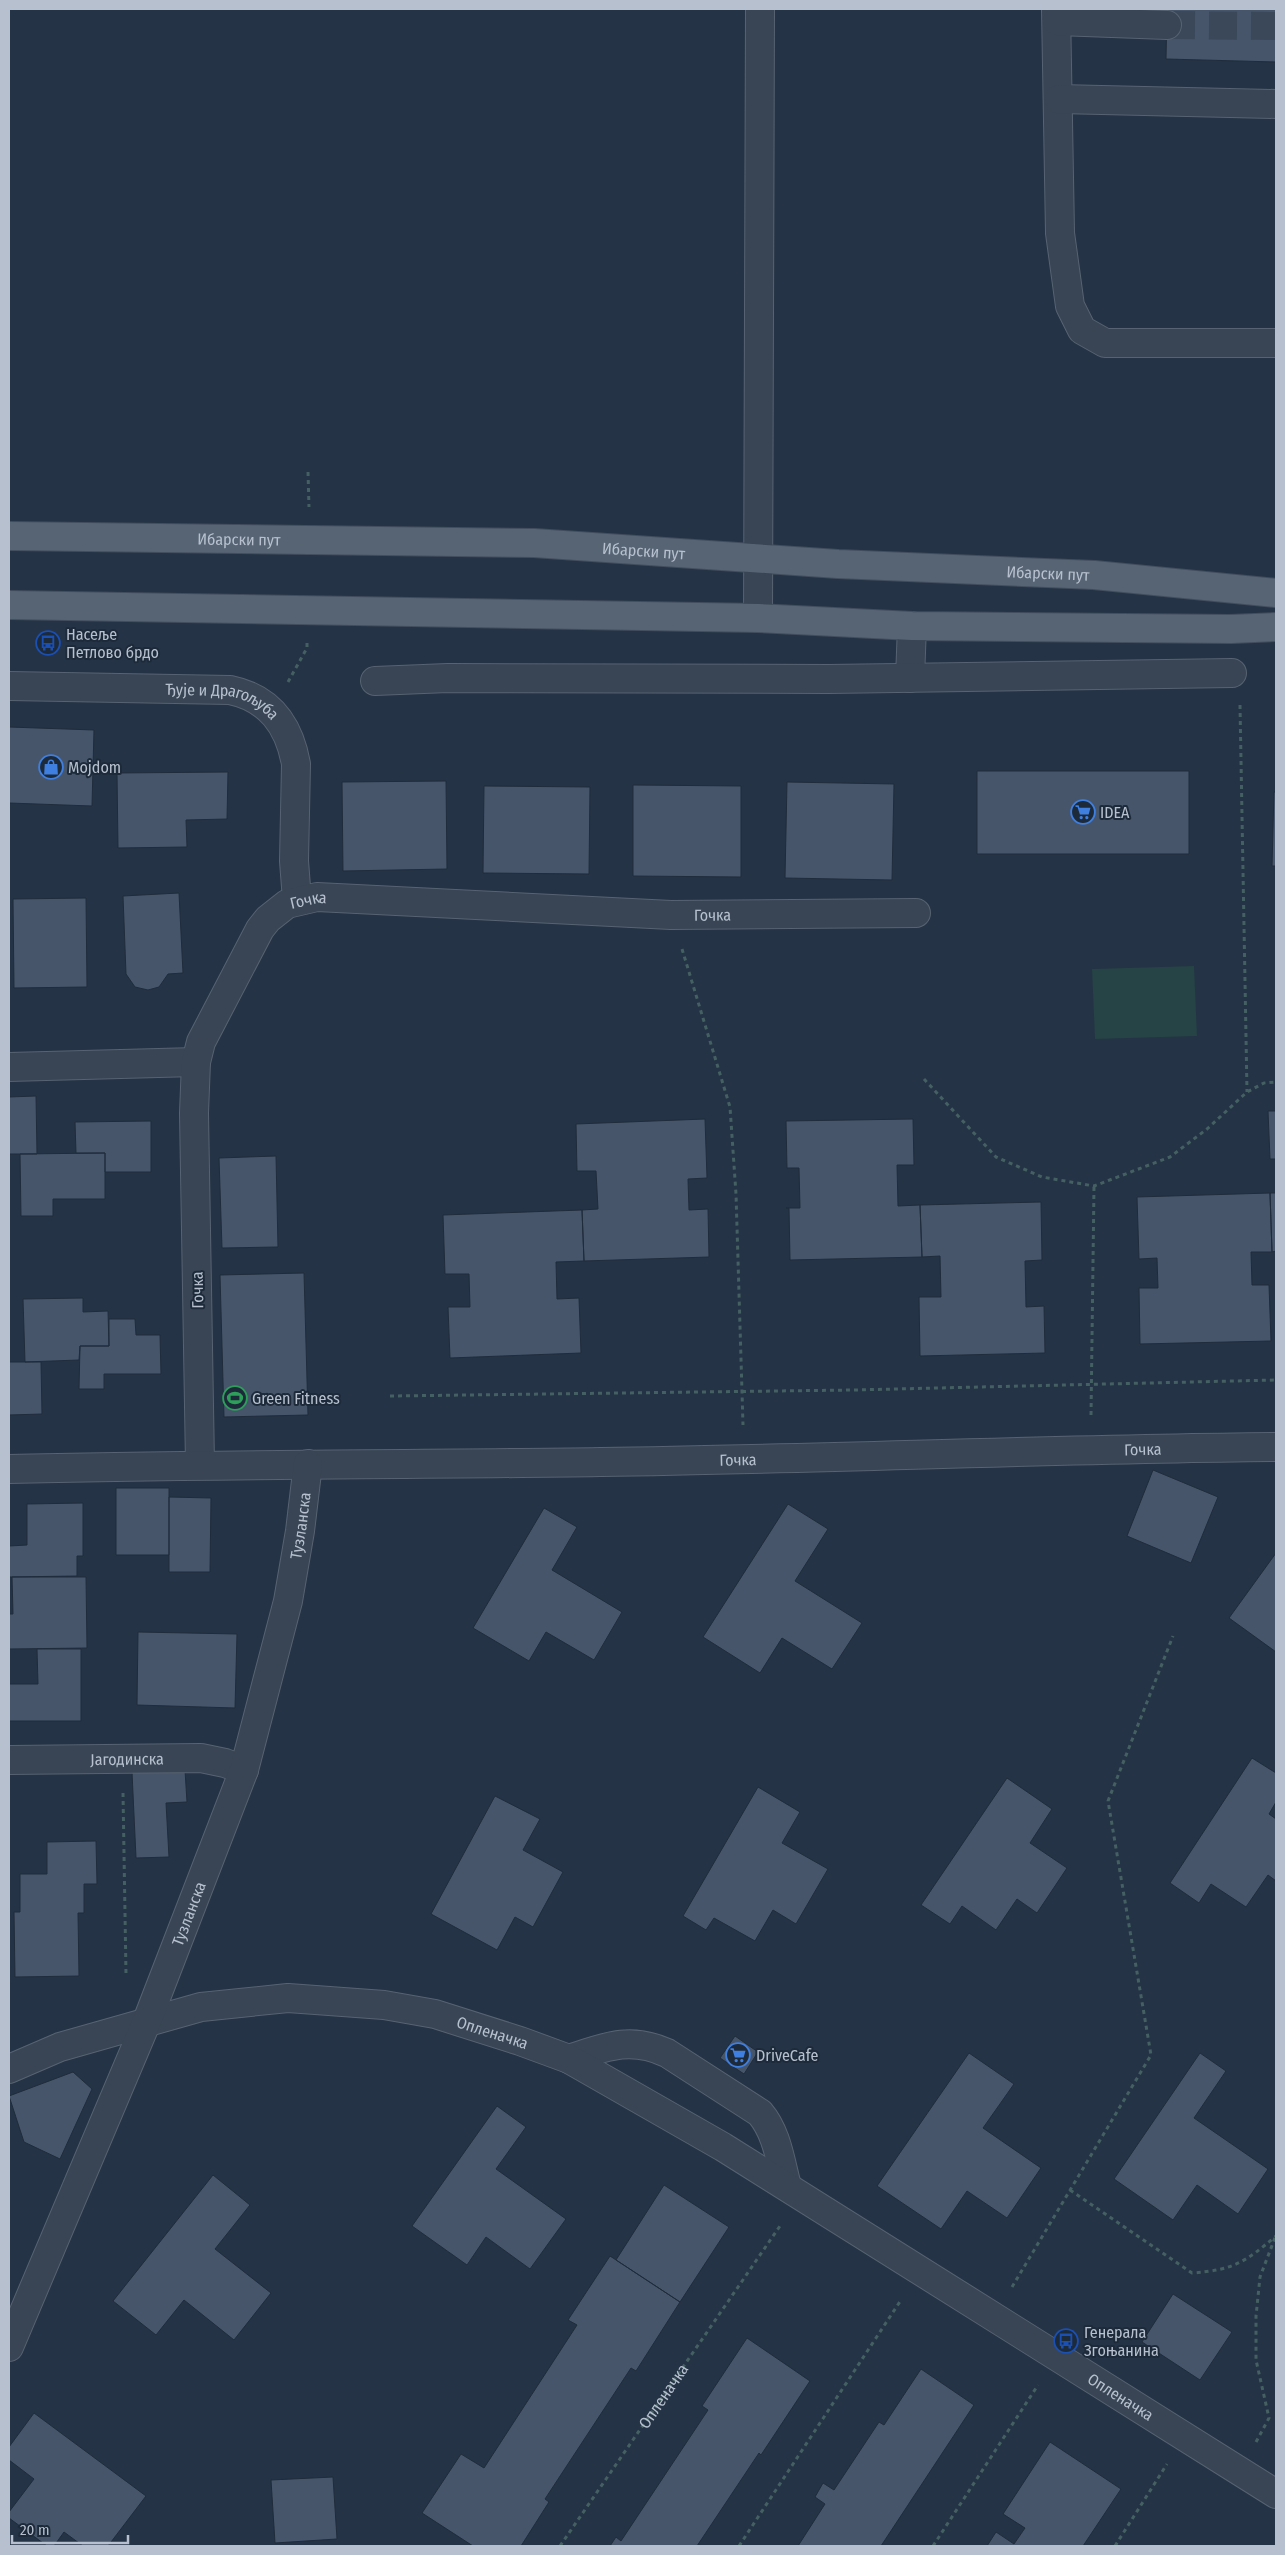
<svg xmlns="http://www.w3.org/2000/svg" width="1285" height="2555" font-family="'Fira Sans Condensed',sans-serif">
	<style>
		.green { fill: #264346 }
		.building { fill: #46556a; stroke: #1f2c3c }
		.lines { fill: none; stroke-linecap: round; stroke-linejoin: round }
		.minor-tunnel { stroke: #3a485a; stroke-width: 28; stroke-dasharray: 28 14; stroke-linecap: butt }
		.minor-casing { stroke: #576372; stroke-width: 30 }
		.major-casing { stroke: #424e5e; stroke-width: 30 }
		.path { stroke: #456062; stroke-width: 3; stroke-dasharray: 4 4; stroke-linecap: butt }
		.minor { stroke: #394554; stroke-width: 28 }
		.major { stroke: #576474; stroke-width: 28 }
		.labels { text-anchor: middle; stroke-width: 4; stroke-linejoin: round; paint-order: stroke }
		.street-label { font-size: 16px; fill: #b6c0ce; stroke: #1d2a3a }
		.poi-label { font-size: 16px; fill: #b6c0ce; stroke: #1d2a3a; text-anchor: start }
	</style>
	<rect width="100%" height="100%" fill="#243345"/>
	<path class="green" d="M1194 966 1197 1036 1095 1039 1092 969Z"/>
	<path class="building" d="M1167 9H1276V62L1166 59Z
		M9 727 94 730 92 806 9 803Z
		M977 771H1189V854H977Z
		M228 772 227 819 186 820 187 847 118 848 117 773Z
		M446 781 447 869 343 871 342 782Z
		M787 782 894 784 892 880 785 878Z
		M633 785 741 786V877L633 876Z
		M484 786 590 787 589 874 483 873Z
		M1274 792H1276V866H1272Z
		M179 893 183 973 168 974 159 987 148 990 135 987 126 974 123 896Z
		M86 898 87 987 14 988 13 899Z
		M36 1096 37 1154H9V1097Z
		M1268 1111H1276V1159H1270Z
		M705 1119 707 1178 688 1179 689 1210 708 1209 709 1257 584 1261 582 1210 598 1209 596 1171H577L576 1124Z
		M913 1119 914 1165H897L898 1206 920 1205 922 1257 790 1260 789 1208H786H800L799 1168H787L786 1121Z
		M151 1121V1172H105V1153H76L75 1122Z
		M105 1153V1199H53V1216H21L20 1154Z
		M276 1156 278 1247 222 1248 219 1158Z
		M1270 1193H1276V1251L1272 1252Z
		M1270 1193 1272 1252H1251L1252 1285H1269L1271 1341 1140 1344 1139 1288H1158L1157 1258 1139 1259 1137 1197Z
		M1041 1202 1042 1260 1025 1261 1026 1307 1044 1306 1045 1353 920 1356 919 1297H941L940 1256 922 1257 920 1205Z
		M582 1210 584 1261 556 1262 557 1299 579 1298 581 1353 450 1358 448 1307H470L469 1274H445L443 1215Z
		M304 1273 308 1415 224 1417 220 1275Z
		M83 1298V1312L108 1311 109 1346H80L79 1360 25 1362 23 1299Z
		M109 1319H135L136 1335H160L161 1374H104V1389H79L80 1346H109Z
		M9 1362H41L42 1414 9 1415Z
		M1153 1470 1218 1497 1191 1563 1127 1536Z
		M116 1488H169V1555H116Z
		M169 1497 211 1498 210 1572H169Z
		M83 1503V1556H77V1576L9 1577V1546L27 1545V1504Z
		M788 1504 828 1529 795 1581 862 1623 832 1669 782 1638 760 1673 703 1637Z
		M544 1508 577 1527 552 1570 622 1612 594 1660 546 1632 529 1661 473 1628Z
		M1276 1553V1652L1229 1618Z
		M12 1577H86L87 1648 9 1649V1614H13Z
		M138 1632 237 1634 235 1708 137 1705Z
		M37 1649H81V1721H9V1684H38Z
		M1252 1758 1276 1773V1802L1269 1814 1276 1819V1881L1268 1875 1246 1907 1211 1884 1199 1903 1170 1883Z
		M185 1770 187 1802 166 1803 169 1857 136 1858 132 1772Z
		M1007 1778 1052 1809 1030 1843 1067 1868 1037 1913 1017 1899 996 1930 962 1906 950 1924 921 1905Z
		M758 1787 800 1812 782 1843 828 1869 796 1924 773 1910 755 1941 714 1918 706 1930 683 1916Z
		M495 1796 540 1819 523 1850 563 1872 533 1927 515 1917 497 1950 431 1914Z
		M96 1841 97 1884H84V1913H78L79 1976 15 1977 14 1912H20V1874H47V1842Z
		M735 2036 758 2052 744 2074 720 2058Z
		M969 2053 1014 2084 983 2128 1041 2168 1007 2218 967 2191 941 2229 877 2186Z
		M1200 2053 1226 2071 1194 2118 1268 2169 1238 2214 1197 2185 1173 2220 1114 2179Z
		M73 2072 92 2089 60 2159 24 2142 9 2096Z
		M497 2106 526 2127 496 2169 566 2219 530 2269 486 2237 467 2265 412 2226Z
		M213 2175 250 2205 215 2249 271 2293 234 2340 184 2300 156 2335 113 2301Z
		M664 2185 729 2227 680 2302 616 2260Z
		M610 2256 680 2302 636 2371 631 2368 545 2499 549 2502 521 2546H473L422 2513 461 2454 484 2468 577 2325 568 2320Z
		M1173 2294 1232 2332 1200 2380 1142 2342Z
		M747 2338 810 2381 761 2455 759 2453 697 2546H610L616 2537 621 2541 708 2410 702 2406Z
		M921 2369 974 2405 881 2546H798L825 2504 815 2497 823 2483 834 2490 879 2422 884 2425Z
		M34 2413 146 2496 108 2546H83L64 2532 54 2546H47L9 2518V2512L34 2479 9 2460V2447Z
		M1050 2442 1121 2489 1083 2546H987L996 2532 1014 2544 1025 2528 1003 2514Z
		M333 2477 337 2539 275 2543 271 2480Z"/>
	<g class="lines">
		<path class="minor-tunnel" d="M1167 25 1276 26"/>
		<g class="minor-casing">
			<g id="minor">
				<path d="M1056 9 1060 233 1070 306 1082 330 1105 343H1276"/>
				<path d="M1057 21 1167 25"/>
				<path d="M1059 99 1276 104"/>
				<path d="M758 618 760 9"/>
				<path d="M910 678 912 626"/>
				<path d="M375 681 448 678 829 679 1232 673"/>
				<path id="s2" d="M9 686 230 690C269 698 289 725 296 764L294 861 297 900"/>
				<path d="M9 1067 196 1062"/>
				<path id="s3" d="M200 1464 194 1113 196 1062 201 1042 260 929 268 919 287 904 317 897 671 915 916 913"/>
				<path id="s4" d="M9 1469C206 1464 404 1465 601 1462 826 1459 1051 1449 1276 1447"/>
				<path id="s5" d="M9 1760 201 1758 225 1763 244 1770"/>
				<path d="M569 2059C605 2047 630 2036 667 2053L760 2113C777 2133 780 2160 787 2186"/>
				<path id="s6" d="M9 2069 60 2047 201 2007 288 1998 384 2005 435 2014 520 2041 569 2059 723 2147 1276 2494"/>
				<path id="s7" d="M9 2347 147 2021 244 1770 288 1601 300 1531 308 1464"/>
			</g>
		</g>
		<g class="major-casing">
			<g id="major">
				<path id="s8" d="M9 536 534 543 838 564 1094 575 1276 593"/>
				<path d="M9 605 758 618 912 626 1231 629 1276 627"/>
			</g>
		</g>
		<g class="path">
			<path d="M308 472 309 507"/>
			<path d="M288 682 307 648V643"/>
			<path d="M1240 705 1247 1092"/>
			<path d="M682 949 730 1107 736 1194 743 1425"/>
			<path d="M924 1079 996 1157 1042 1177 1094 1186 1170 1157 1207 1129 1247 1092 1264 1083 1276 1082"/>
			<path d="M390 1396 853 1390 1276 1380"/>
			<path d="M1091 1415 1094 1186"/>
			<path d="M123 1793 126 1974"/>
			<path d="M1070 2190 1192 2273C1234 2270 1245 2262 1276 2236"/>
			<path d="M1012 2287 1151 2055 1108 1801 1173 1636"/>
			<path d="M1256 2442 1269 2418 1256 2360V2316L1260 2277 1276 2235"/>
			<path id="s1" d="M560 2546 782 2223"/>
			<path d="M739 2546 901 2300"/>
			<path d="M933 2546 1038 2385"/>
			<path d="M1115 2546 1167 2464"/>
		</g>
		<use href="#minor" class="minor"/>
		<use href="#major" class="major"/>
	</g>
	<defs>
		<g id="bus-ring" transform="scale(1.25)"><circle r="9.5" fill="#1d2a3a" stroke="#1a4fb4" stroke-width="1.5"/><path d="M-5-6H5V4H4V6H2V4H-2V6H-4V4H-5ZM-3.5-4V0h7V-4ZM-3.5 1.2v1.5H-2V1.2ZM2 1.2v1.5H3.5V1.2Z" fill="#1a4fb4"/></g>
		<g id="shop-ring" transform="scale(1.25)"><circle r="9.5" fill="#1d2a3a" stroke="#3f7fe0" stroke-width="1.5"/><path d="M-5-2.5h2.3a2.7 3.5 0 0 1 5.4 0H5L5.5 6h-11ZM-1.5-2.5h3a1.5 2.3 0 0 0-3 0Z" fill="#3f7fe0"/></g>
		<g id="supermarket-ring" transform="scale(1.25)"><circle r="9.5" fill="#1d2a3a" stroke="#3f7fe0" stroke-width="1.5"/><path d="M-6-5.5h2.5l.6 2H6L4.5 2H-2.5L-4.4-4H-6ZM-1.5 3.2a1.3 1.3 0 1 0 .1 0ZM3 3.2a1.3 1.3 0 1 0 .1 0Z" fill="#3f7fe0"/></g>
		<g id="stadium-ring" transform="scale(1.25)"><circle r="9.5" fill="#1d2a3a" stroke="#2e9e5b" stroke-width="1.5"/><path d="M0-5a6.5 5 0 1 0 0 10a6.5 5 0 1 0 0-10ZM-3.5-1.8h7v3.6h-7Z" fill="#2e9e5b"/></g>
	</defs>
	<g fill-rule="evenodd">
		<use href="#bus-ring" x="48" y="643"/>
		<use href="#shop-ring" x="51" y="767"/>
		<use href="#supermarket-ring" x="1083" y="812"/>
		<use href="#stadium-ring" x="235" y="1398"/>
		<use href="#supermarket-ring" x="738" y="2055"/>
		<use href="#bus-ring" x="1066" y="2341"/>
	</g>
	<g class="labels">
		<g class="street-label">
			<text dy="6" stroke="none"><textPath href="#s8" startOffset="230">Ибарски пут</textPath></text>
			<text dy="6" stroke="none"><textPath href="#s8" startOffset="635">Ибарски пут</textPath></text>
			<text dy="6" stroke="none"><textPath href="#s8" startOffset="1040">Ибарски пут</textPath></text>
			<text dy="6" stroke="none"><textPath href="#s2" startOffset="216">Ђује и Драгољуба</textPath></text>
			<text dy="6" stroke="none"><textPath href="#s3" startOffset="609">Гочка</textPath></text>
			<text dy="6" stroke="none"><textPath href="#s3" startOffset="1014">Гочка</textPath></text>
			<text transform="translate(197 1290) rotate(-91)" y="6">Гочка</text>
			<text dy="6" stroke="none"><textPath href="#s4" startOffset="1134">Гочка</textPath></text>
			<text dy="6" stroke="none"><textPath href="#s4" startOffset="729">Гочка</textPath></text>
			<text dy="6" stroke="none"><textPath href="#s7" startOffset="874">Тузланска</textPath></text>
			<text dy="6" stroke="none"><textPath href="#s5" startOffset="118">Јагодинска</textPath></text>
			<text dy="6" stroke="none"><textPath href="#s7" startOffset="469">Тузланска</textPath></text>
			<text dy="6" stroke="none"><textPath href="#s6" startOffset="498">Опленачка</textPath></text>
			<text dy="6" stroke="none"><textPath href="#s1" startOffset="182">Опленачка</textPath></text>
			<text dy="6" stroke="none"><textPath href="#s6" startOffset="1226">Опленачка</textPath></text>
		</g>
		<g class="poi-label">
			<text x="66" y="640">Насеље<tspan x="66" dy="18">Петлово брдо</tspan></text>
			<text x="68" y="773">Mojdom</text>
			<text x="1100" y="818">IDEA</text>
			<text x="252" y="1404">Green Fitness</text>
			<text x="756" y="2061">DriveCafe</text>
			<text x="1084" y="2338">Генерала<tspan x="1084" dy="18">Згоњанина</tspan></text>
		</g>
	</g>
	<rect width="1285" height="2555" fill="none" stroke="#b6c0ce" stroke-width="20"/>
	<path d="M12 2535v8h116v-8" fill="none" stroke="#b6c0ce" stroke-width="2.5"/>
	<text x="20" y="2535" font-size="15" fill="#b6c0ce" stroke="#1d2a3a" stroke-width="4" paint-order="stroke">20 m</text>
</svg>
